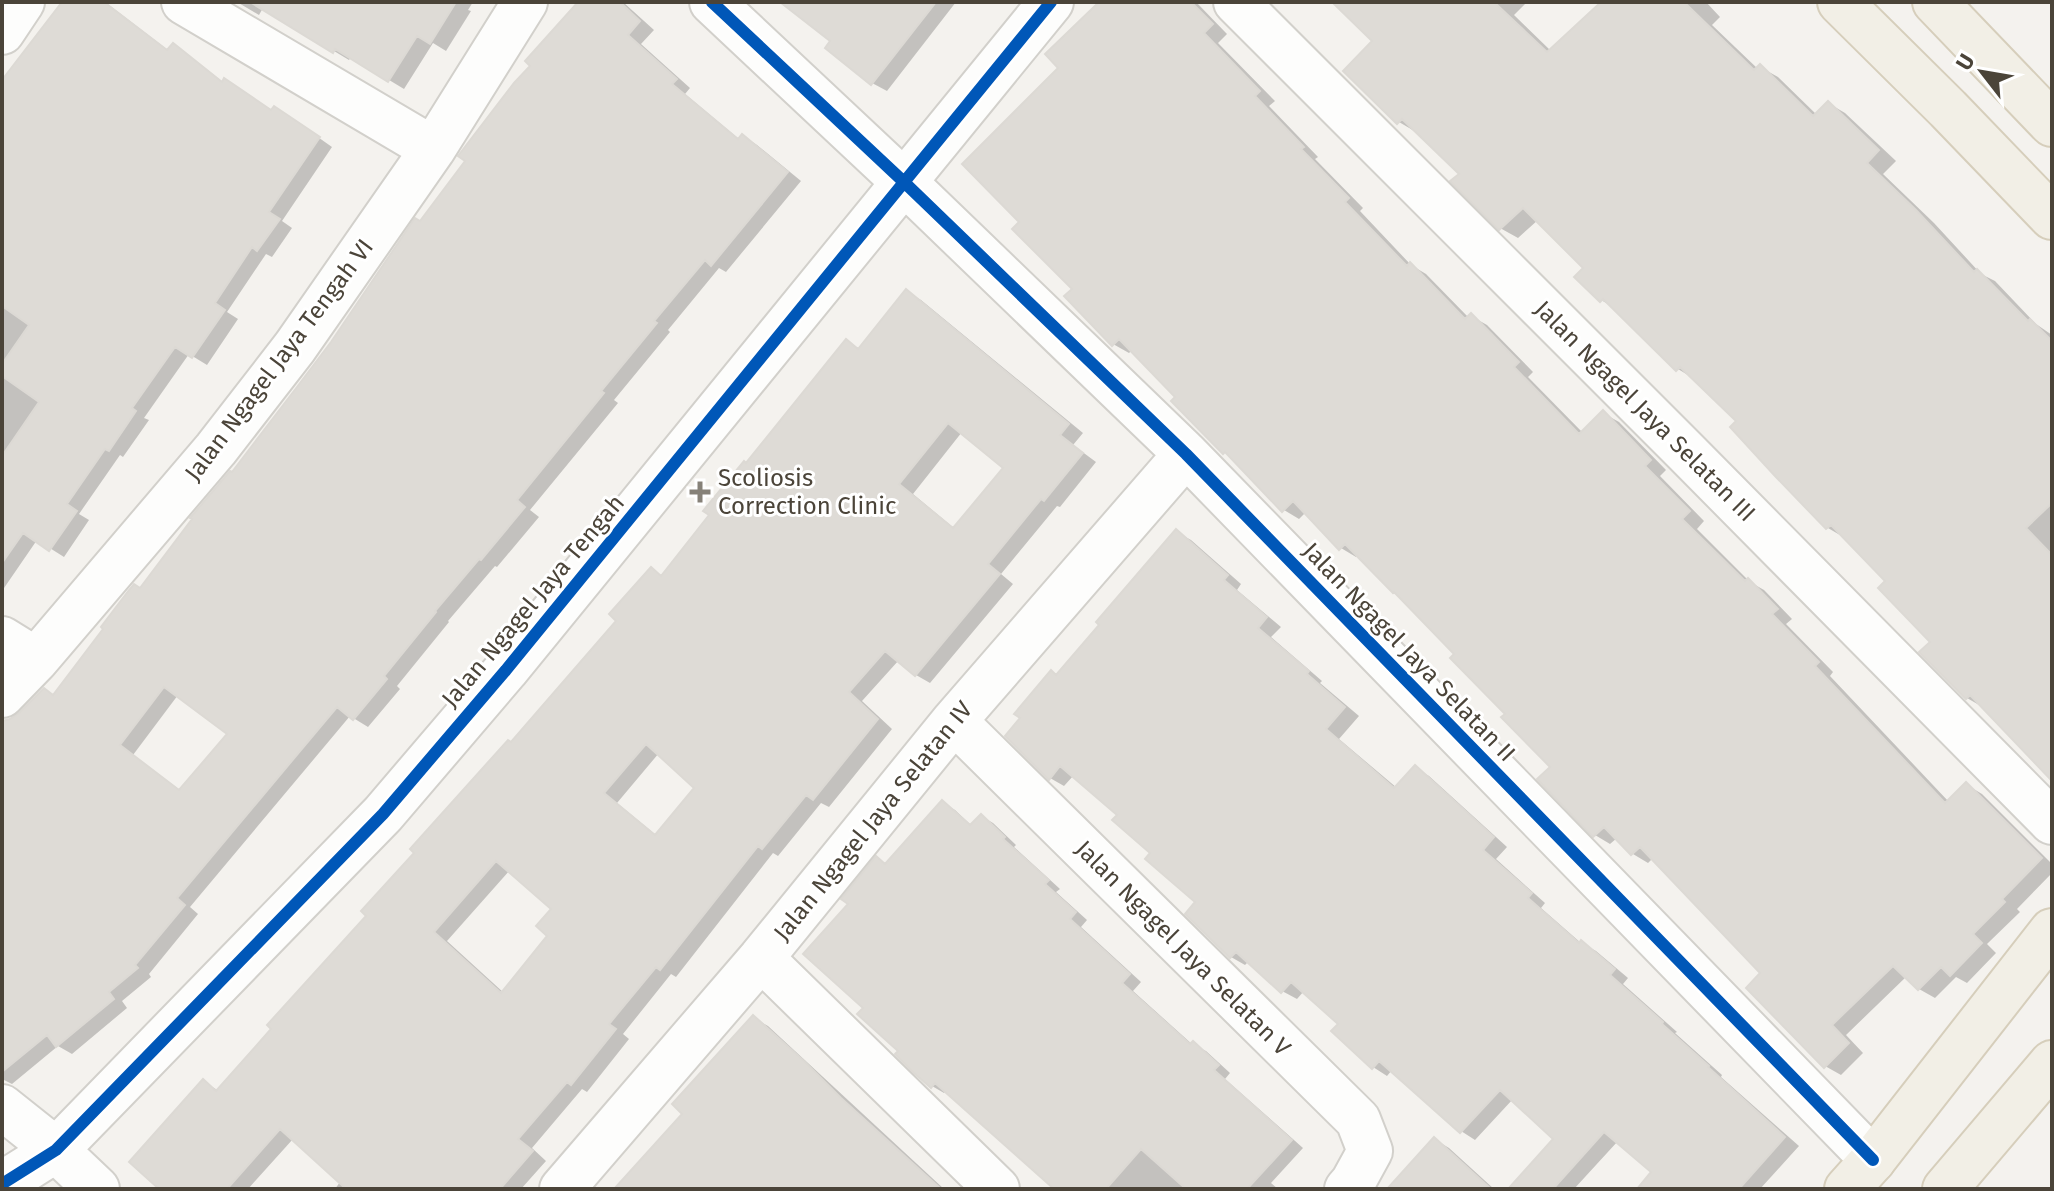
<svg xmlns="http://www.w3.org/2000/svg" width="2054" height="1191" font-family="'Fira Sans',sans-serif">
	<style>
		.shadow { fill: #0003; fill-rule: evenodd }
		.building { fill: #dedbd6; stroke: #dcd9d4; stroke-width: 2; fill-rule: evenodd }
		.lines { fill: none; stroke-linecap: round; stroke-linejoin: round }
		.street-casing { stroke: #d2d0cb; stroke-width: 48 }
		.primary-casing { stroke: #d6cebb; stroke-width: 48 }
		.street { stroke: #fdfdfc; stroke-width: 44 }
		.primary { stroke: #f2efe6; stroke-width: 44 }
		.cycleway-casing { stroke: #fff; stroke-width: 17 }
		.cycleway { stroke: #0057b8; stroke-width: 12 }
		.poi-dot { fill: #868178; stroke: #fff; stroke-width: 3 }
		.labels { text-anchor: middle; stroke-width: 6; stroke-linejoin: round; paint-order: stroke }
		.street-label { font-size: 24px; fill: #4b4439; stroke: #fff }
		.poi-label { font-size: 24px; fill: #4b4439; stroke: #fff; text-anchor: start }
	</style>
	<rect width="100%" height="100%" fill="#f4f2ee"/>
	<path class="shadow" d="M64 2H105L169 51 173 46 187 54 224 83 272 112 288 116 332 147 282 221 292 228 272 257 266 254 227 312 238 319 207 365 189 354 144 418 149 420 123 457 120 455 79 514 89 520 64 557 37 540 2 591V84Z
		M237 2H473L468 10 471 11 446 51 433 43 404 89 351 57 349 60 334 51 263 8 259 15Z
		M581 2H623L654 30 641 44 690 88 685 94 740 140 743 136 757 145 801 181 726 272 719 268 668 330 670 332 614 400 618 403 530 510 539 517 497 567 495 566 448 621 449 622 397 686 400 689 368 727 350 716 190 907 198 914 149 974 151 977 122 1001 127 1008 72 1054 58 1046 12 1084 2 1079V724L54 697 141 590 233 474 468 161 532 66ZM178 695 230 734 181 791 133 755Z
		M782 2H956L887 91 872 83 833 41Z
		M1102 2H1196L1227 34 1218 43 1275 101 1269 106 1318 157 1315 159 1363 208 1360 211 1411 265 1426 274 1469 318 1471 316 1487 325 1533 372 1528 377 1583 433 1603 413 1619 422 1666 470 1660 476 1704 521 1697 529 1750 582 1764 590 1792 619 1786 624 1833 672 1830 676 1949 802 1967 785 1982 794 2052 864V873L2017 909 2020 912 1987 944 1996 953 1967 983 1956 977 1935 998 1919 989 1907 976 1846 1035 1863 1053 1841 1075 1825 1066 1763 973 1653 858 1648 863 1633 854 1617 838 1610 844 1595 835 1553 767 1457 654 1359 555 1356 557 1341 548 1306 512 1299 519 1284 510 1233 457 1224 452 1178 397 1132 350 1129 353 1113 344 1075 289 1022 222 1061 68Z
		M1335 2H1527L1514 15 1551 51 1604 2H1706L1720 17 1712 25 1758 69 1760 67 1778 77 1817 115 1828 103 1845 113 1896 161 1883 174 1934 223 1981 274 1995 281 2036 324 2052 335V778L1986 709 1967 698 1933 642 1888 582 1845 538 1828 528 1738 421 1696 380 1678 369 1615 308 1601 300 1586 268 1538 220 1518 238 1500 228 1461 174 1416 132 1399 122 1375 41Z
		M906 292 921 300 1083 433 1073 445 1096 462 1060 507 1057 506 1001 574 1013 584 930 683 916 675 899 660 862 701 892 729 829 807 821 803 778 856 773 853 676 977 671 974 623 1034 629 1039 587 1092 582 1089 532 1148 546 1161 521 1189H335L340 1182 293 1139 248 1189H162L204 1082 219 1091 619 621 651 570 663 576 747 466 847 342 860 349ZM962 432 1005 467 955 529 913 494ZM659 753 697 787 657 836 617 803ZM510 870 554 909 550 936 504 993 447 941Z
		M1176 532 1191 540 1241 584 1237 590 1281 627 1271 637 1322 681 1320 683 1359 716 1339 739 1397 788 1415 768 1429 776 1507 847 1496 859 1545 903 1541 908 1581 943 1596 951 1628 978 1623 984 1677 1032 1675 1033 1722 1075 1721 1077 1799 1146 1760 1189H1640L1654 1172 1618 1141 1574 1189H1510L1556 1139 1513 1099 1475 1140 1461 1131 1392 1070 1387 1076 1373 1067 1340 1023 1304 991 1297 999 1282 991 1249 961 1245 965 1231 957 1198 902 1119 815 1074 775 1064 786 1050 778 1058 676Z
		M943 803 955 810 972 826 981 816 993 823 1016 845 1014 847 1060 889 1056 892 1087 920 1081 927 1141 982 1133 991 1193 1045 1206 1051 1230 1073 1225 1079 1303 1148 1271 1183 1278 1189H1056L946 1091 944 1093 932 1086 900 1050 865 1008 851 904 876 859 887 865Z
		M753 1018 768 1026 944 1189H617L685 1114Z
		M1434 1139 1449 1148 1494 1189H1390Z"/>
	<path class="building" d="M62 2H104L167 50 173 43 222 82 224 78 271 110 274 106 320 137 269 212 280 219 257 251 252 247 215 303 225 310 192 358 175 347 132 408 136 411 109 451 105 449 67 504 77 511 49 551 23 533 2 563V456L39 402 2 376V364L29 325 2 306V80Z
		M250 2H456L430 44 417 36 388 82 335 49 333 53Z
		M578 2H620L640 21 628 35 677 79 672 84 738 139 742 134 788 172 711 266 705 260 654 321 657 323 601 391 604 393 517 500 525 507 481 560 479 559 435 611 436 612 384 676 387 679 353 720 337 707 177 898 185 905 135 965 138 968 109 992 114 999 56 1047 47 1035 2 1072V721L10 719 20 712 44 688 53 695 103 629 101 627 129 590 134 584 140 588 192 519 190 518 230 471 232 472 297 387 331 342 415 218 420 221 465 161 458 156 514 83 530 66 525 61ZM164 687 227 734 179 790 120 745Z
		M780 2H936L871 85 825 48 830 41Z
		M1099 2H1191L1213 24 1204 33 1260 91 1255 96 1304 147 1301 149 1349 198 1345 202 1407 266 1410 262 1465 319 1471 313 1519 362 1514 367 1579 434 1603 410 1651 460 1645 466 1690 511 1682 519 1745 581 1748 578 1778 609 1772 614 1819 662 1815 666 1945 803 1966 782 2042 858 2002 899 2005 902 1973 934 1982 943 1950 976 1941 967 1918 990 1893 966 1832 1025 1849 1043 1824 1068 1746 988 1760 973 1640 847 1631 855 1604 827 1593 837 1537 779 1550 767 1501 717 1505 714 1450 658 1454 654 1394 592 1393 593 1345 544 1339 550 1293 501 1282 512 1225 452 1223 454 1171 401 1175 397 1119 339 1112 346 1064 296 1072 289 1012 229 1019 222 962 164 1058 68 1045 54Z
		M1332 2H1494L1547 52 1601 2H1684L1754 70 1760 64 1813 116 1828 101 1879 150 1867 163 1916 210 1974 272 1977 269 2028 321 2030 319 2052 341V503L2026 528 2052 555V781L1970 695 1966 699 1919 652 1930 642 1878 588 1885 581 1831 525 1826 529 1775 476 1730 427 1736 421 1680 367 1676 371 1603 299 1600 302 1574 277 1583 268 1523 208 1499 230 1450 181 1459 174 1402 119 1397 124 1343 71 1372 41Z
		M906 289 1069 424 1060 435 1083 453 1044 501 1041 499 988 564 1000 574 915 676 885 651 849 692 878 719 813 800 806 795 762 849 758 846 660 970 656 967 609 1024 616 1029 571 1085 567 1082 518 1139 533 1151 500 1189H346L280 1129 227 1189H159L129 1162 203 1079 216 1091 271 1029 267 1025 366 916 361 911 414 853 410 849 508 740 511 742 616 621 609 614 651 567 661 576 709 515 703 511 744 461 746 463 846 339 858 349ZM948 423 1003 468 953 528 899 484ZM646 744 694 788 655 835 604 793ZM496 861 551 909 536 926 547 936 501 993 434 932Z
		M1176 529 1228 575 1224 580 1267 617 1258 628 1309 671 1307 674 1345 707 1326 729 1394 788 1415 765 1494 837 1483 850 1532 893 1528 898 1579 943 1581 940 1615 969 1610 975 1663 1022 1662 1024 1709 1066 1708 1067 1785 1137 1739 1189H1637L1651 1172 1604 1132 1553 1189H1508L1553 1139 1500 1090 1460 1133 1379 1061 1372 1069 1331 1031 1338 1024 1291 982 1281 993 1236 952 1230 958 1185 914 1195 902 1145 859 1150 853 1112 820 1117 815 1060 766 1049 780 1005 736 1020 718 1014 714 1051 670 1056 675 1099 625 1096 622Z
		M942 800 970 825 981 814 1005 837 1003 839 1049 880 1045 884 1076 912 1070 919 1130 974 1122 983 1190 1044 1193 1041 1219 1065 1214 1070 1292 1140 1247 1189H1186L1141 1149 1106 1189H1054L935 1083 931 1088 914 1073 895 1054 898 1051 857 1014 863 1008 803 954 848 904 841 899 876 856 885 864Z
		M753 1015 804 1061 841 1098 941 1189H614L682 1114 672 1104Z
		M1434 1137 1491 1189H1387Z"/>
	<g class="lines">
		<g class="street-casing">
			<path id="street" d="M184 2 433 149
				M712 2 905 183 1186 454 1873 1160
				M1236 2 1685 451 2052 822
				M2 32 22 2
				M2 639 36 660
				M2 695 36 660 216 449 295 347 433 149 525 2
				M954 721 1358 1120 1370 1151 1353 1182 1347 1189
				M761 958 997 1189
				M2 1107 56 1150 97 1189
				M2 1184 56 1150 383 814 506 670 1051 2
				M562 1189 761 958 954 721 1186 454"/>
		</g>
		<g class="primary-casing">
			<path id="primary" d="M1840 2 1948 109 2052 217
				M1935 2 2052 124
				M1847 1189 1873 1160 2052 931
				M1945 1189 2052 1063"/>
		</g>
		<use href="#street" class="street"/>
		<use href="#primary" class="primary"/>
		<g class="cycleway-casing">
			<path id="cycleway" d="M712 2 905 183 1186 454 1873 1160
				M2 1184 56 1150 383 814 506 670 1051 2"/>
		</g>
		<use href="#cycleway" class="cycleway"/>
	</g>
	<path class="poi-dot" d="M696 480h8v8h8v8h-8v8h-8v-8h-8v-8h8z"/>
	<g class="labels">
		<g class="street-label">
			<text transform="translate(279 360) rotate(-53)" y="8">Jalan Ngagel Jaya Tengah VI</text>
			<text transform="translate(1645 411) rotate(45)" y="8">Jalan Ngagel Jaya Selatan III</text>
			<text transform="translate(533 601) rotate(-50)" y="8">Jalan Ngagel Jaya Tengah</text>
			<text transform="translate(1409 652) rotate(46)" y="8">Jalan Ngagel Jaya Selatan II</text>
			<text transform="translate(873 821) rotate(-51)" y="8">Jalan Ngagel Jaya Selatan IV</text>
			<text transform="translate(1183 948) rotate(45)" y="8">Jalan Ngagel Jaya Selatan V</text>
		</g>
		<g class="poi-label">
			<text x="718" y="486">Scoliosis<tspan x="718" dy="28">Correction Clinic</tspan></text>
		</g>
	</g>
	<rect width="2054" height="1191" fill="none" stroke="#4b4439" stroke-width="8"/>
	<g transform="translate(1982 72) rotate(301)" stroke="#ffffff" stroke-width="6" paint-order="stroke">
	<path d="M0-6L14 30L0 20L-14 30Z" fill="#4b4439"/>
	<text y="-12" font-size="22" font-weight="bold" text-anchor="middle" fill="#4b4439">U</text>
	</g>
</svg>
